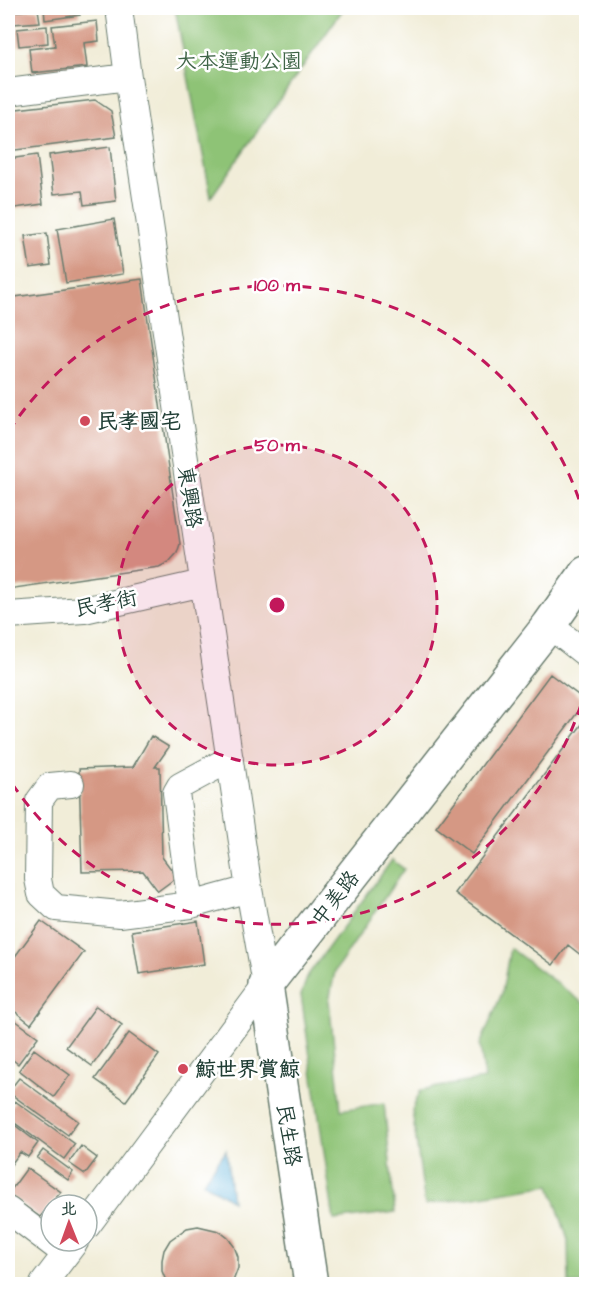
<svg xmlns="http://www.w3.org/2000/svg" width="594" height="1292" font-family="'Architects Daughter','LXGW WenKai TC',sans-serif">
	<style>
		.green { fill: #8ec376; stroke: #568055; stroke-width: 1.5 }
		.water { fill: #5fb3db; stroke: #3f7888; stroke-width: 1.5 }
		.building { fill: #d59884 }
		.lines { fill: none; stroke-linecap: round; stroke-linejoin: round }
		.minor-casing { stroke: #687b6d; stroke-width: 28 }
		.major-casing { stroke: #687b6d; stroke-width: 36 }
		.minor { stroke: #fff; stroke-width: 26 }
		.major { stroke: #fff; stroke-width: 33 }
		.ring { fill: none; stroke: #c2185b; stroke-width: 3; stroke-dasharray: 10 8 }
		.poi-dot { fill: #d1495b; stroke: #fff; stroke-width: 2 }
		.labels { text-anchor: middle; stroke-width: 5; stroke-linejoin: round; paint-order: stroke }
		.park-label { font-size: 21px; fill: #406548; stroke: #fff }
		.poi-label { font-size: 21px; font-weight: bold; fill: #1f3d34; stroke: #fff; text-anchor: start }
		.street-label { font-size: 21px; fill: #1f3d34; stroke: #fff }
		.centre { fill: #c2185b; stroke: #fff; stroke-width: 3 }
		.ring-label { font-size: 18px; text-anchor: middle; font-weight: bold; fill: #c2185b; stroke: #fff; stroke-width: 5; stroke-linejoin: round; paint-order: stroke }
	</style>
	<rect width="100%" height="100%" fill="#fff"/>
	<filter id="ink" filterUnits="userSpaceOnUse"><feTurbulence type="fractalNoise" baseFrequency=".0167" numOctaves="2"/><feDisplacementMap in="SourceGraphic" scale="12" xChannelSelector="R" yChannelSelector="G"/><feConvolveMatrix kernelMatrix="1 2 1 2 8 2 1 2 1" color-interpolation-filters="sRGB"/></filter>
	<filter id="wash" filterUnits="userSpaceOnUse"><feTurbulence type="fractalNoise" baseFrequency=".008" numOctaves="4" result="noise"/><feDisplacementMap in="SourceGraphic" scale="24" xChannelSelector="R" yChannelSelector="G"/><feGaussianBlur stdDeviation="1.35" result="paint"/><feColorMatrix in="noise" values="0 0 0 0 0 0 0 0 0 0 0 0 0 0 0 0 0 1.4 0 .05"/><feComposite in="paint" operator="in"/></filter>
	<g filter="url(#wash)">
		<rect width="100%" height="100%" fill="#f1edd8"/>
		<path class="green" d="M175 8H344L211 197Z
			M392 860 404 869 335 971 329 1001 341 1110 384 1103 395 1212 334 1220 301 995 308 975Z
			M510 948 586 1005V1284H569L568 1240 550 1185 425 1205 412 1110 421 1090 485 1079 480 1045 502 993Z"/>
		<path class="water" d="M226 1150 232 1201 203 1182Z"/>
		<g id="blocks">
			<path class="building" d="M44 8H79L80 15 45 20Z
				M38 9 40 22 13 24 12 12Z
				M97 21 99 41 84 43 87 67 32 73 29 49 55 46 52 26Z
				M47 26 48 43 19 46 17 29Z
				M95 100 111 111 116 137 8 151V110Z
				M110 147 116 201 84 205 82 191 54 194 49 155Z
				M37 155 43 204 8 209V159Z
				M114 219 123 274 66 283 57 229Z
				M47 233 51 265 30 268 25 236Z
				M142 279 180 544 177 553 169 562 159 567 8 589V298Z
				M550 674 586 701 472 854 436 827Z
				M586 719V920L583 925 586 928V950L582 956 568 945 553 965 455 893Z
				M151 736 169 747 155 767H160L162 857 177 877 158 891 143 871 82 872 79 769 133 767Z
				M41 921 84 952 31 1024 8 1006V966Z
				M198 921 204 964 139 974 132 931Z
				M96 1006 122 1025 92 1066 66 1047Z
				M8 1015 38 1037 18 1064 8 1056Z
				M129 1033 159 1055 126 1101 95 1079Z
				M34 1049 70 1075 54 1097 19 1070Z
				M19 1078 78 1121 68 1135 8 1092Z
				M15 1101 75 1144 64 1159 8 1118V1111Z
				M8 1120 38 1143 28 1157 20 1152 8 1169Z
				M81 1146 97 1158 85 1174 69 1163Z
				M43 1150 73 1172 68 1180 37 1158Z
				M27 1168 61 1192 40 1217 8 1194Z
				M198 1226 219 1231 228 1238 234 1246 238 1257V1268L232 1284H168L166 1281 162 1271V1260L164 1250 170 1240 187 1228Z"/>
		</g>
	</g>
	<g filter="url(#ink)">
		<use href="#blocks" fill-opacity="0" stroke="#687b6d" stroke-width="1.5"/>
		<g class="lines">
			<g class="minor-casing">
				<path id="minor" d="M8 92 128 77
					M8 615 84 610 203 583
					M549 625 586 654
					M71 784 50 786 39 801 38 879 41 894 56 908 120 914 191 905 249 889
					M191 905 176 793 180 786 230 759
					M8 1210 66 1254
					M87 1226 266 985 249 889 128 77 119 8
					M43 1284 75 1242"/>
			</g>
			<g class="major-casing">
				<path id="major" d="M311 1284 266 985 549 625 586 573"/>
			</g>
			<use href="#minor" class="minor"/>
			<use href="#major" class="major"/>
		</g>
	</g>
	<circle cx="277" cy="605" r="160" fill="#c2185b" fill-opacity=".12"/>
	<g class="ring">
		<circle cx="277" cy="605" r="160"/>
		<path d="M586 688A320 320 0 0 1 9 779M9 431A320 320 0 0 1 586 522"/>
	</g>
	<g class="poi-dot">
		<circle cx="85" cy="421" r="6"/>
		<circle cx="183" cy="1069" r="6"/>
	</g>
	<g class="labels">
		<g class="park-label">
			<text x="239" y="68">大本運動公園</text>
		</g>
		<g class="poi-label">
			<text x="97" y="428">民孝國宅</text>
			<text x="195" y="1076">鯨世界賞鯨</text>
		</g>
		<g class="street-label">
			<text transform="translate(190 497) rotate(81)" y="7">東興路</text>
			<text transform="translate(106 603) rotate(-11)" y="7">民孝街</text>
			<text transform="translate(335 898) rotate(-52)" y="7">中美路</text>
			<text transform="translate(289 1135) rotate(81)" y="7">民生路</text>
		</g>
	</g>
	<circle cx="277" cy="605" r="9" class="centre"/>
	<g class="ring-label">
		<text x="277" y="291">100 m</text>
		<text x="277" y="451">50 m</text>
	</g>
	<rect width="594" height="1292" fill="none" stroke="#fff" stroke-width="30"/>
	<g transform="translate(69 1223) rotate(359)"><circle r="28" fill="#ffffff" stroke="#a5b1ae" stroke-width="1.5"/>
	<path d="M0-4.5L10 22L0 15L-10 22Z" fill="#d1495b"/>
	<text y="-9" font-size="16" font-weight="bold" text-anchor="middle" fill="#1f3d34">北</text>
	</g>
</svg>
